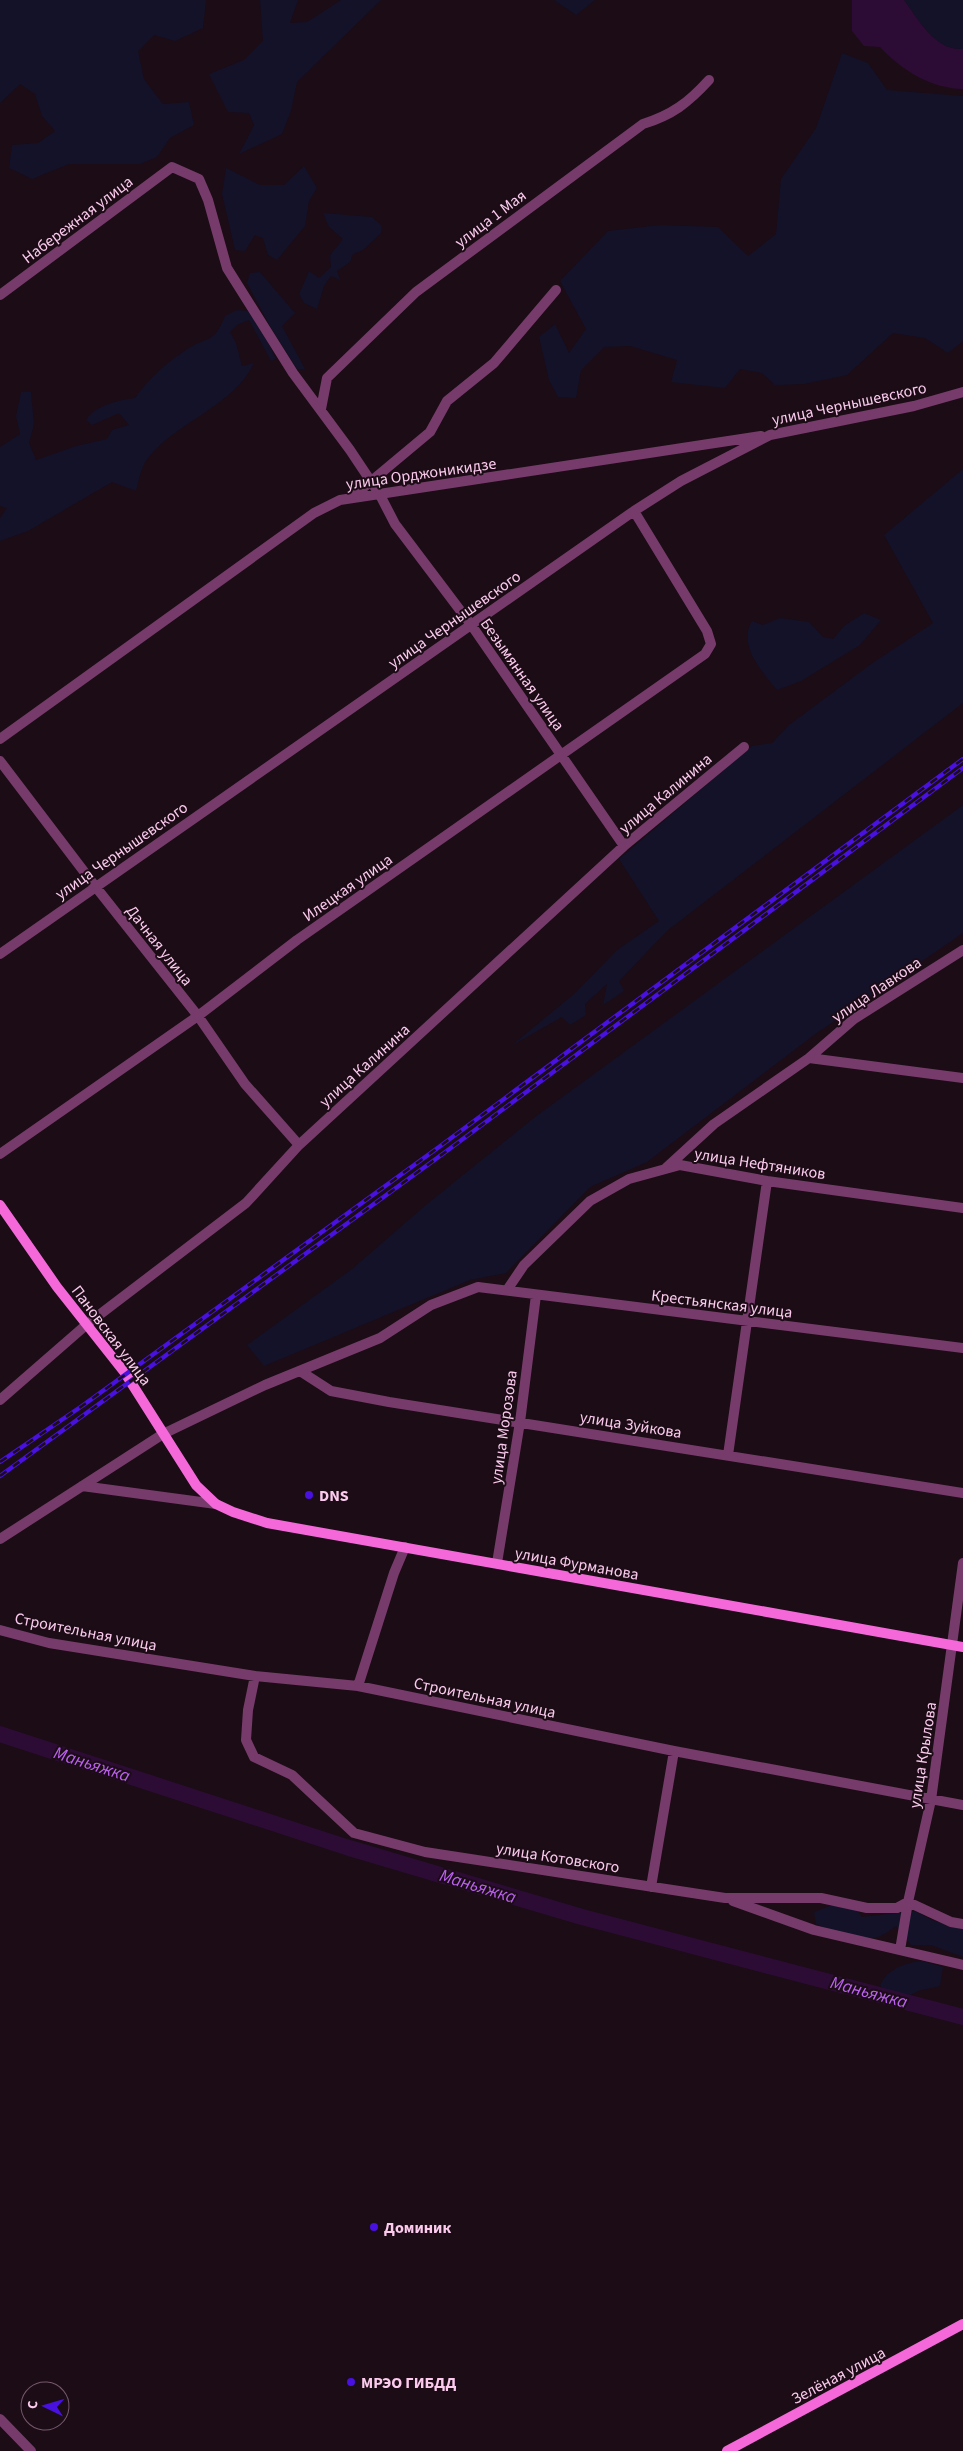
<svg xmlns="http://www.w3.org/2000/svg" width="963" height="2451" font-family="'Source Sans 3',sans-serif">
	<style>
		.green { fill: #141228 }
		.water { fill: #2c0c35 }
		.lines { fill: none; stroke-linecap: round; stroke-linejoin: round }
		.river { stroke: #2c0c35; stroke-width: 16 }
		.street { stroke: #763b6a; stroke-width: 10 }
		.secondary { stroke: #f468d9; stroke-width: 10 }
		.rail-casing { stroke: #4811e0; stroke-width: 4.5 }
		.rail { stroke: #1b0c16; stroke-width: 2.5; stroke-dasharray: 8; stroke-linecap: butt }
		.poi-dot { fill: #4811e0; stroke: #1b0c16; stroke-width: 2 }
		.labels { text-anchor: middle; stroke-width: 4; stroke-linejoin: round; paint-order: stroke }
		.street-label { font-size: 16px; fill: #fbcaed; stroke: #1b0c16 }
		.poi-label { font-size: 16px; font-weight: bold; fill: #fbcaed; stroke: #1b0c16; text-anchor: start }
		.water-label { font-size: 18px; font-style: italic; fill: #bd60f3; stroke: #1b0c16 }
	</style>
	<rect width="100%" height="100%" fill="#1b0c16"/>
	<path class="green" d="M0 0H206L203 28 175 41 154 35 138 51 144 79 163 104 189 102 194 125 170 138 157 157 140 164H69L32 179 9 168 12 145 38 143 55 131 42 116 35 94 20 84 0 103Z
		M260 0H298L290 23 307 22 341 0H381L297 82 291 111 282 134 239 154 254 125 249 113 228 112 209 74 244 60 263 41Z
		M554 0H595L576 15Z
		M904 0H963V49C935 51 918 19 904 0Z
		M842 53 868 63 887 90 963 96V341L948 353 925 338 893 333 847 375 804 384 775 385 762 373 740 369 725 388 671 382 677 360 630 346 604 347 581 370 576 398 558 397 549 380 539 337 555 324 569 353 586 329 560 281 608 231 660 225 718 227 748 256 776 234 781 179 816 128Z
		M304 166 317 188 309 201 305 226 277 260 268 255 263 238 255 235 245 251 235 250 222 194 226 168 260 185H284Z
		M323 213 372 217 382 226 381 233 363 250 353 254 350 262 337 271 340 280 331 276 324 286 317 309 304 303 299 294 309 271 319 278 331 267 330 255 343 239 329 227Z
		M260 272 295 313 282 326 305 369H297L271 328 247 283 250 273Z
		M237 310 248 311 260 325 276 359 271 361 249 320 237 325 230 332 236 343 242 366 254 363C234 406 176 422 148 458 141 466 139 481 136 491L112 482 28 531 0 541V518L7 508 0 506V447L20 434 16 416 21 392H31L34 424 29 443 36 460 76 446 107 439 112 430 129 425 119 413 92 425 86 420C96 405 118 400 135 398 149 378 165 364 186 350 207 335 213 346 225 316Z
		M963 469V703L668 930 619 981 624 991 603 1005 607 984 585 1004 586 1015 570 1025 562 1017 511 1046 574 994 617 950 659 921 619 859 752 746 772 743 789 725 871 664 933 623 884 535Z
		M864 613 881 620 860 645 801 681 777 690C762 672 737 644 752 621L763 625 780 618 809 622 823 637 833 639 844 626Z
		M963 805V933L814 1035 647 1162 590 1187 506 1273 470 1280 264 1366 247 1345 352 1269 427 1204 535 1117Z
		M835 1904 856 1909 862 1917 915 1911 934 1921 963 1928V1957L931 1945H911L896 1926C889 1931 881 1938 871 1938 855 1939 831 1931 816 1924L814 1912Z
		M922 1961 943 1967 940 1986 918 1991 905 1998 884 1992 880 1985C888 1969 904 1963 922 1961Z"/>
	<path class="water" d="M852 0H904C918 19 935 51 963 49V89C930 88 903 71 880 47L864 46 852 31Z"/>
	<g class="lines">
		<path class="river" d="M0 1734 346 1847 582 1917 963 2017"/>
		<path class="street" d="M0 295 172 167 199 179 208 200 227 268 293 373 350 450 380 495 395 524 472 626 624 846
			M321 409 327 378 416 292 643 124C672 115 688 103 709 80
			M351 498 430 432 447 401 494 363 556 290
			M0 739 314 513 340 500 761 436
			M0 761 95 886 198 1016 245 1084 299 1145
			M0 954 634 511 681 481 770 435 914 406 963 392
			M809 1058 963 1078
			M0 1154 198 1016 297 940 705 654 711 644 707 631 634 511
			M666 1168 714 1124 809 1058 854 1019 963 950
			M507 1290 524 1265 590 1201 629 1179 680 1165 767 1181 963 1208
			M300 1371 331 1391 389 1402 963 1493
			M0 1400 86 1325 246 1203 299 1145 624 846 744 747
			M728 1455 767 1181
			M82 1486 216 1504
			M0 1539 163 1434 265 1385 380 1338 431 1305 478 1287 963 1348
			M497 1563 520 1422 536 1295
			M0 1630 49 1643 255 1676 358 1686 674 1751 963 1805
			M255 1676 248 1710 246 1740 254 1757 292 1775 354 1833 425 1852 725 1898H821L867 1908H897L908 1902 951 1922 963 1924
			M358 1686 394 1573 405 1547
			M651 1887 674 1751
			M733 1901 814 1930 963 1965
			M900 1950 908 1902 931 1800 963 1563
			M0 2419 31 2451"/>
		<path class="secondary" d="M0 1205 57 1287 125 1373 196 1485 216 1504 233 1512 267 1523 963 1647
			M727 2451 963 2324"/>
		<g class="rail-casing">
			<path id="rail" d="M0 1462 82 1406 439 1147 963 759
				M0 1476 444 1153 963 768"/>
		</g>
		<use href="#rail" class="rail"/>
	</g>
	<g class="poi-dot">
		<circle cx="309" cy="1495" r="5"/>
		<circle cx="374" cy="2227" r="5"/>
		<circle cx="351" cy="2382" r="5"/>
	</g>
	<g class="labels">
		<g class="street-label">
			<text transform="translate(490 218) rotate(-37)" y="6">улица 1 Мая</text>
			<text transform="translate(77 219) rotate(-37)" y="6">Набережная улица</text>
			<text transform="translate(849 403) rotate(-12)" y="6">улица Чернышевского</text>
			<text transform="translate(421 473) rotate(-8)" y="6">улица Орджоникидзе</text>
			<text transform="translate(454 619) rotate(-35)" y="6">улица Чернышевского</text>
			<text transform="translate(523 674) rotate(55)" y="6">Безымянная улица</text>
			<text transform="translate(665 793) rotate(-40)" y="6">улица Калинина</text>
			<text transform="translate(121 850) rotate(-35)" y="6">улица Чернышевского</text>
			<text transform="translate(347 887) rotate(-35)" y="6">Илецкая улица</text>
			<text transform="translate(160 945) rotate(52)" y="6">Дачная улица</text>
			<text transform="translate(876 989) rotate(-34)" y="6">улица Лавкова</text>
			<text transform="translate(364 1065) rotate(-42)" y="6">улица Калинина</text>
			<text transform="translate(760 1163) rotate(9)" y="6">улица Нефтяников</text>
			<text transform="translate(722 1303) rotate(7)" y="6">Крестьянская улица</text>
			<text transform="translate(112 1335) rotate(53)" y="6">Пановская улица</text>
			<text transform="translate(631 1424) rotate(9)" y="6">улица Зуйкова</text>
			<text transform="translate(503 1427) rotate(-82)" y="6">улица Морозова</text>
			<text transform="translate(577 1563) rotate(10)" y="6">улица Фурманова</text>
			<text transform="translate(86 1631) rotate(11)" y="6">Строительная улица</text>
			<text transform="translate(485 1697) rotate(12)" y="6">Строительная улица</text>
			<text transform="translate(922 1755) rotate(-81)" y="6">улица Крылова</text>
			<text transform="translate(558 1857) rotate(9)" y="6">улица Котовского</text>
			<text transform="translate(838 2375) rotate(-28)" y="6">Зелёная улица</text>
		</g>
		<g class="poi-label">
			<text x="319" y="1501">DNS</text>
			<text x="384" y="2233">Доминик</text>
			<text x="361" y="2388">МРЭО ГИБДД</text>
		</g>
		<g class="water-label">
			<text transform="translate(92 1764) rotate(18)" y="6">Маньяжка</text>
			<text transform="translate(478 1886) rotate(17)" y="6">Маньяжка</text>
			<text transform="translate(869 1992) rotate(15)" y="6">Маньяжка</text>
		</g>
	</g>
	<g transform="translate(45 2406) rotate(275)"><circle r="24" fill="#1b0c16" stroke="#75586c"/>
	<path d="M0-4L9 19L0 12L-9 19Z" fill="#4811e0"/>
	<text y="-8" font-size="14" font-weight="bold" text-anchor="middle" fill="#fbcaed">С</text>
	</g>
</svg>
